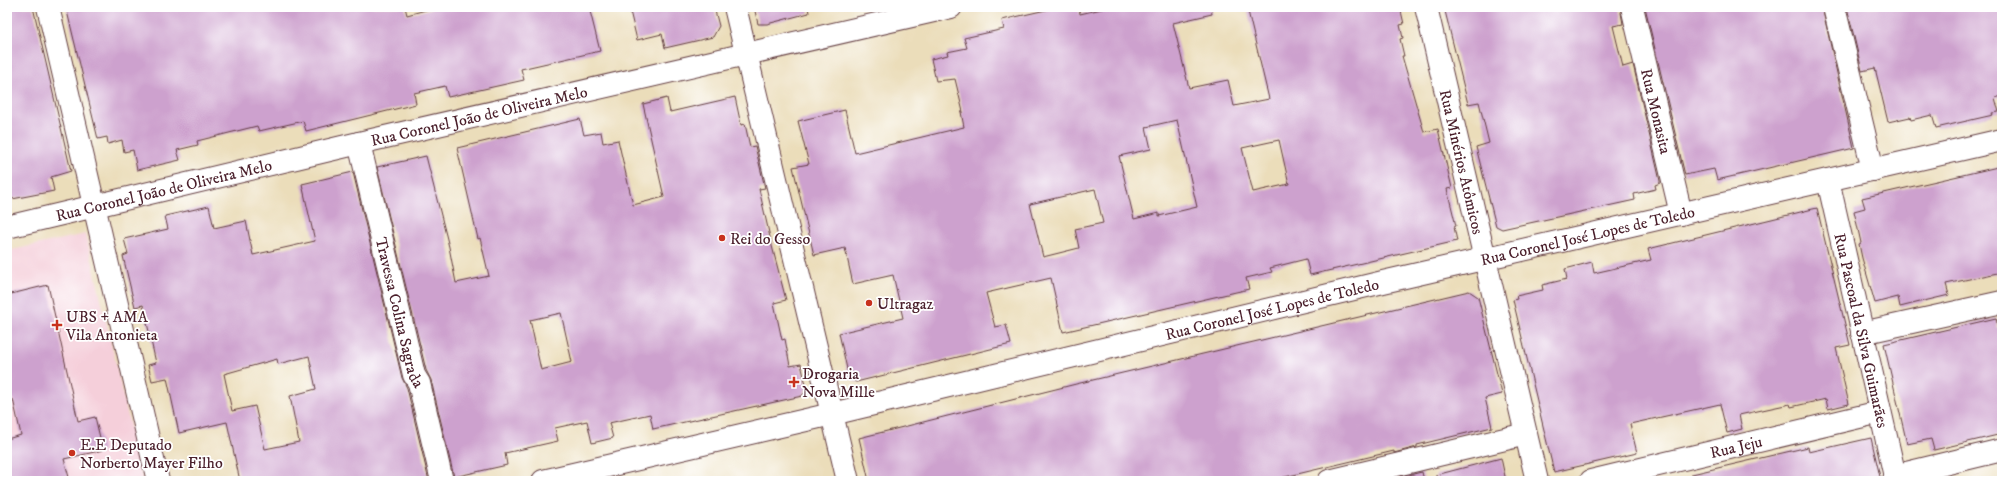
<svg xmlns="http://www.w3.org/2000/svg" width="2009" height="488" font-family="'IM FELL DW Pica',serif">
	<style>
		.built { fill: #f5cfda }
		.building { fill: #cda1ce; fill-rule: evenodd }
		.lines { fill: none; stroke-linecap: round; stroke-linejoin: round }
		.minor-casing { stroke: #623c40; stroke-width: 24 }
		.tertiary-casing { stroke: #623c40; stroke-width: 24 }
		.minor { stroke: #fff; stroke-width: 22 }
		.tertiary { stroke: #fff; stroke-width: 22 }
		.poi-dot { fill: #c8321e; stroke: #fff; stroke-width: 1.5 }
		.labels { text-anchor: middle; stroke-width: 3.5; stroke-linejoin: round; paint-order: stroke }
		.street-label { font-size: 16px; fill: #4a1f2b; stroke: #fff }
		.poi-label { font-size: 16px; fill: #4a1f2b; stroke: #fff; text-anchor: start }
	</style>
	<rect width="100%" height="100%" fill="#fff"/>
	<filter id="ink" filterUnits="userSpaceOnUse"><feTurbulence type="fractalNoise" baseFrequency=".025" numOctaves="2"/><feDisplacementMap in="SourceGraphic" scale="8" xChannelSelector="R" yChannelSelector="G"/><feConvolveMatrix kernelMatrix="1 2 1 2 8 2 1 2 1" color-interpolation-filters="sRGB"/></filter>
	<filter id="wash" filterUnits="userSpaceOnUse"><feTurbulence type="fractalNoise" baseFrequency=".012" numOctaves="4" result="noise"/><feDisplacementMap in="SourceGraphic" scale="16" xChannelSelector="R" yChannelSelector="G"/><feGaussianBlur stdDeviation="0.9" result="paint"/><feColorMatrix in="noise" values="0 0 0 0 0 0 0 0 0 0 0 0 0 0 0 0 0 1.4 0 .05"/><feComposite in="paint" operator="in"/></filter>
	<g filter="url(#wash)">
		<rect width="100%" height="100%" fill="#ebddba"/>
		<path class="built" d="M86 234 143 481H7V251Z"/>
		<g id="blocks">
			<path class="building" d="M7 7H33L71 171 51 177 54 191 7 200Z
				M66 7H405L407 15 437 7H589L600 51 521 69 524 80 448 97 445 86 414 93 416 104 306 131 303 121 259 131 257 126 197 141 198 145 177 150 180 160 137 170 133 150 124 152 122 140 108 144 107 137 98 139Z
				M629 7H714L719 26 713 37 665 48 662 34 637 40Z
				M754 7H808L809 13 767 24H758Z
				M1059 7H1079L1080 14 1110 7H1211L1212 14 1173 23 1189 88 1228 80 1234 106 1269 99 1247 7H1400L1404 24 1400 25 1403 38 1400 39 1404 56H1402L1424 132 1438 129 1452 188 1447 189 1456 226 1454 227 1457 241 1310 275 1306 259 1270 268 1272 272 1246 278 1249 289 1063 332 1051 278 986 293 995 327 1006 325 1011 344 856 382 849 378 839 333 903 318 893 275 853 284 845 248 814 255 793 167 809 164 798 121 845 110 855 153 964 127 961 112H963L955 79 936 81 931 59 948 55 947 52 967 48 964 38 1004 29 1002 20ZM1177 120 1197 207 1159 216V213L1134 219 1119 156 1151 149 1146 127ZM1279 140 1289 184 1253 192 1242 148ZM1095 189 1103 223 1075 229 1079 248 1043 257 1030 204Z
				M1444 7H1620L1623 24 1613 26 1623 67 1633 64 1660 181V183L1655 185 1656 189 1634 194 1635 200 1502 229 1496 226 1476 147 1489 143 1479 102 1468 104Z
				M1645 7H1822L1854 148 1717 180 1714 169 1685 175Z
				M1847 7H2002V96L1995 98 1999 112 1992 113 1993 115 1936 128 1932 115 1911 120 1910 117 1888 122 1875 68 1862 71Z
				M735 97 741 125 745 124 750 147 755 146 765 188 759 189 772 246 786 300 774 303 782 340 785 339 790 366 801 364 807 389 802 396 653 429 650 414 609 423 613 438 592 443 587 421 555 428 558 441 505 453 507 465 454 477 431 380 426 370 377 167 426 156 449 247 456 283 489 276 480 238 478 239 457 148 580 119 584 135 601 132 603 143 618 140 633 205 664 197 643 104 667 98 670 112ZM561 313 572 362 541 370 530 320Z
				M2002 166V272L1946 284 1949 295 1924 301 1900 307 1898 297 1875 303 1862 258 1859 244 1861 243 1854 211 1865 208 1862 198Z
				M353 172 402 378 407 388 429 481H240L227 422 179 433 167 378 152 381 148 365 156 363 143 305 135 307 123 256 128 254 124 239 168 229 165 216 209 206 214 228 246 221 253 255 315 241 302 184ZM309 356 316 389 290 396 299 442 265 449 255 406 232 411 224 374 277 359 278 364Z
				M1817 208 1850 345 1836 348 1849 404 1828 409 1826 399 1791 407 1790 404 1739 415 1742 429 1727 433 1720 404 1630 424 1637 453 1554 472 1513 300 1517 299 1516 296 1543 290 1542 285 1567 279 1565 269 1592 262 1594 273 1651 260 1648 249Z
				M48 285 78 421 95 417 103 450 64 459 70 481H7V439L21 435 13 399 11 400 7 383V295Z
				M1469 291 1478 297 1502 394 1485 398 1492 427 1417 445V447L1394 453V451L1268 481H869L859 438 1076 384Z
				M1996 318 1998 328 2002 327V434L1934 450 1931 439 1907 444 1884 344Z
				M1871 438 1881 481H1693L1692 474 1808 447 1809 452Z
				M1501 458 1506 481H1436V475Z
				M1422 472 1424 481H1402L1400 477Z"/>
		</g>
	</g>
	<g filter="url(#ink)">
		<use href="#blocks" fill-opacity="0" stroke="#623c40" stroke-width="1"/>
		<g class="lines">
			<g class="minor-casing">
				<g id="minor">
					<path d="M48 7 158 481"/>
					<path id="s1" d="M1426 7 1537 481"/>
					<path id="s2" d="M1632 7 1681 214"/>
					<path d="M1834 7 1873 170"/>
					<path id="s3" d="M359 143 414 375 419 383 442 481"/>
					<path id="s4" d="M1828 180 1896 481"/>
					<path id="s5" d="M7 227 359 143 951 7"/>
					<path d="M1862 333 2002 302"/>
					<path d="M1894 476 2002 450"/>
					<path id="s6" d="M543 481 832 414 1383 282 2002 140"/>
					<path d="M1329 481 1526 434"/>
					<path id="s7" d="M1591 481 1880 412"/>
				</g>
			</g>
			<g class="tertiary-casing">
				<path id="tertiary" d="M735 7 848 481"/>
			</g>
			<use href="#minor" class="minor"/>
			<use href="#tertiary" class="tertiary"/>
		</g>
	</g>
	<g class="poi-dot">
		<circle cx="722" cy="238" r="4"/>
		<circle cx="869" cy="303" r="4"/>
		<path d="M55 319h4v4h4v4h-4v4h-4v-4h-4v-4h4z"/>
		<path d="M792 376h4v4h4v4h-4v4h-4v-4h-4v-4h4z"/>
		<circle cx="72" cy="453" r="4"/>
	</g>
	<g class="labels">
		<g class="street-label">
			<text dy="6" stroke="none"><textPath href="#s2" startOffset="107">Rua Monasita</textPath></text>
			<text dy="6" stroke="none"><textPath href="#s5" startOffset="485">Rua Coronel João de Oliveira Melo</textPath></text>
			<text dy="6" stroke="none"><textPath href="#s1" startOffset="159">Rua Minérios Atômicos</textPath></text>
			<text dy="6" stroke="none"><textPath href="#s5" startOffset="161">Rua Coronel João de Oliveira Melo</textPath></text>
			<text dy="6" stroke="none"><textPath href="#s6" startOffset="1073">Rua Coronel José Lopes de Toledo</textPath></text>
			<text dy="6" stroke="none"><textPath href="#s6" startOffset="749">Rua Coronel José Lopes de Toledo</textPath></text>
			<text dy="6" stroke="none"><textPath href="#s3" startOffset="174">Travessa Colina Sagrada</textPath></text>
			<text dy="6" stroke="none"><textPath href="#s4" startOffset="154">Rua Pascoal da Silva Guimarães</textPath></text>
			<text dy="6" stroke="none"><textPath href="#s7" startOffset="149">Rua Jeju</textPath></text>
		</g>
		<g class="poi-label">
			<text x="730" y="244">Rei do Gesso</text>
			<text x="877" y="309">Ultragaz</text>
			<text x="66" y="322">UBS + AMA<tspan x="66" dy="18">Vila Antonieta</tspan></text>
			<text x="802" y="379">Drogaria<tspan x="802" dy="18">Nova Mille</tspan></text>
			<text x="80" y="450">E.E Deputado<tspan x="80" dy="18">Norberto Mayer Filho</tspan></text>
		</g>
	</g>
	<rect width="2009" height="488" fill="none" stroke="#fff" stroke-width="24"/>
</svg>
